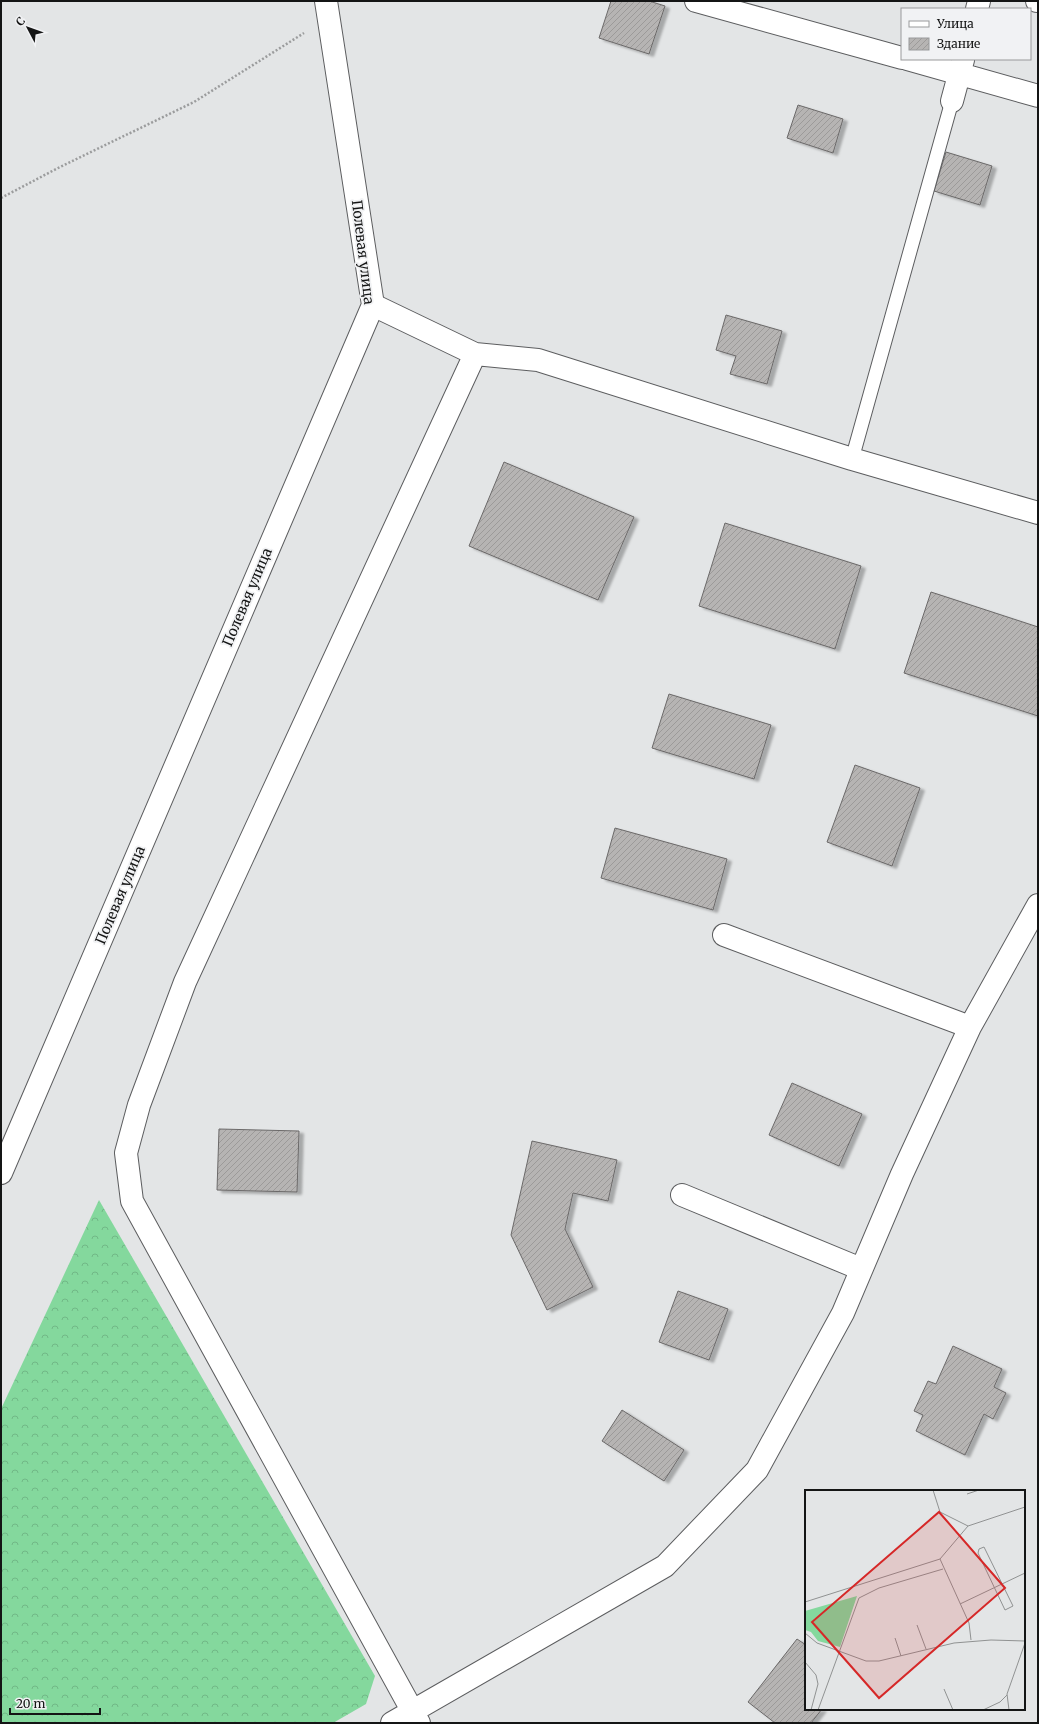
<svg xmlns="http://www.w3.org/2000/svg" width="1039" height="1724" font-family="Merriweather,serif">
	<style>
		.forest { fill: url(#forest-crowns) }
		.building { fill: url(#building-hatch); stroke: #6b6969; filter: url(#shadow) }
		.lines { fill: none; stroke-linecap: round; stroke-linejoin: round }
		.lane-casing { stroke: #5c5d5f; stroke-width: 15 }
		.street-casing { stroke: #5c5d5f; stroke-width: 24 }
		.secondary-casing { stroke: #5c5d5f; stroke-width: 24 }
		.path { stroke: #9b9c9d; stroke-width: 2.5; stroke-dasharray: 2 2; stroke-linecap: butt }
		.lane { stroke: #fff; stroke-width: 13 }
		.street { stroke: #fff; stroke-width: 22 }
		.secondary { stroke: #fff; stroke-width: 22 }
		.labels { text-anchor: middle; stroke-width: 3.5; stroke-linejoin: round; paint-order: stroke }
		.street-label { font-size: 14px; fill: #141515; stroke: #f1f2f4 }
		.inset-road { fill: none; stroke: #909292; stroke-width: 1 }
		.view { fill: #d62828; fill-opacity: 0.15; stroke: #d62828; stroke-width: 2 }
		.inset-edge { fill: none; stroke: #141515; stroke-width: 2 }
	</style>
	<defs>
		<pattern id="forest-crowns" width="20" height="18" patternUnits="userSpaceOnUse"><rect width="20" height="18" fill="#84d89d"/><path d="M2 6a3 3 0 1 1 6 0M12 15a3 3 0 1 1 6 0" fill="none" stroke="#71b886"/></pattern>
		<pattern id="building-hatch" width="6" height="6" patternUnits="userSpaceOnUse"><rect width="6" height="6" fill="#b6b4b3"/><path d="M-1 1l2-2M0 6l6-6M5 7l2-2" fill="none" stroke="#9c9a99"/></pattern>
		<filter id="shadow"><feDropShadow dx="4.5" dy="2.5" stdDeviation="1" flood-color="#0004"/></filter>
	</defs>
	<rect width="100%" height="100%" fill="#e3e5e6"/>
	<path class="forest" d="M99 1200 375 1676 366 1704 333 1723H1V1409Z"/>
	<path class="building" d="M611 1H649L665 6 649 54 599 38Z
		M798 105 843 119 833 153 787 138Z
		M946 152 992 166 980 205 934 191Z
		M726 315 782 331 767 384 730 374 736 356 716 350Z
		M504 462 634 517 598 600 469 546Z
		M725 523 861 566 835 649 699 606Z
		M931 592 1038 627V716L904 673Z
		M669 694 771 725 754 779 652 748Z
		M855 765 920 788 892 866 827 842Z
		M615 828 727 859 713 910 601 878Z
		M792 1083 862 1114 839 1166 769 1135Z
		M219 1129 299 1131 297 1192 217 1190Z
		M532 1141 617 1160 608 1201 573 1193 565 1229 593 1287 547 1310 511 1235Z
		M678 1291 728 1309 709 1360 659 1342Z
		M953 1346 1002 1369 994 1387 1006 1393 993 1419 984 1414 965 1455 916 1431 923 1415 914 1411 928 1381 936 1384Z
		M622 1410 684 1450 664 1481 602 1441Z
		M797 1639 806 1645V1709H822L811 1723H775L748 1702Z"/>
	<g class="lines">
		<g class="lane-casing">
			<path id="lane" d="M852 459 952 101"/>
		</g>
		<g class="street-casing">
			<path id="street" d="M696 1 902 58
				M1037 1H1038
				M977 9 979 1
				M907 59 1038 96
				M952 101 963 60
				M373 305 475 354 538 360 852 459 1038 513
				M724 935 970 1027
				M682 1195 861 1269
				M392 1723 665 1566 757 1470 843 1313 902 1174 970 1027 1038 905
				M419 1723 132 1201 126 1153 139 1105 185 982 475 354"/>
		</g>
		<g class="secondary-casing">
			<path id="secondary" d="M1 1173 373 305 326 1"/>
		</g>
		<path class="path" d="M1 198 58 168 194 102 304 33"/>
		<use href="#lane" class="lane"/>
		<use href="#street" class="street"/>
		<use href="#secondary" class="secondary"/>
	</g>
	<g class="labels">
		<g class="street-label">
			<text transform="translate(363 252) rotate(83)" y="5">Полевая улица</text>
			<text transform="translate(247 597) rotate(-67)" y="5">Полевая улица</text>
			<text transform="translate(120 895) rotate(-67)" y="5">Полевая улица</text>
		</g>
	</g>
	<g transform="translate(805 1490)">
		<rect width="220" height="220" fill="#e3e5e6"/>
		<path d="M52 106 35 157 13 151 6 142 0 140V121Z" fill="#84d89d"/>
		<path class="inset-road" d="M128 0 135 22 163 36M162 4 174 0M179 57 208 116 200 120 173 63 174 59ZM135 69 164 133 166 150M0 112 135 69 163 36 220 17M155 114 220 83M112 135 121 159M0 143 12 153 61 171H74L149 153 186 150 220 151M90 148 96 166M0 172 11 185 13 194 6 220M139 199 148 220M13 220 54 108 74 98 138 79M178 220 195 212 202 205M204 220 202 204 220 153"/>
		<path class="view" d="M134 22 200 98 74 208 7 132Z"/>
		<rect width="220" height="220" class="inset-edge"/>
	</g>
	<rect width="1039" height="1724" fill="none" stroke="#141515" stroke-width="4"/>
	<rect x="901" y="8" width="130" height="52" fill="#f1f2f4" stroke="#999a9b"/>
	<rect x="909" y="21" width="20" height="6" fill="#ffffff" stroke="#999a9b"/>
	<text x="937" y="28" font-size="12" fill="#141515">Улица</text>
	<rect x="909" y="38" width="20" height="12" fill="url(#building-hatch)" stroke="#999a9b"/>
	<text x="937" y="48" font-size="12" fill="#141515">Здание</text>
	<g transform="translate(28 28) rotate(311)" stroke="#f1f2f4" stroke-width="3" paint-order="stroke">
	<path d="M0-3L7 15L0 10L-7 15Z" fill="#141515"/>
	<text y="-6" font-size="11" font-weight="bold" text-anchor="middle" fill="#141515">С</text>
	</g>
	<path d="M10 1708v6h90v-6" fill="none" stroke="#141515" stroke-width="2"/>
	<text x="16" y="1708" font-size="12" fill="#141515" stroke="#f1f2f4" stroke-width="3" paint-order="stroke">20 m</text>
</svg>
